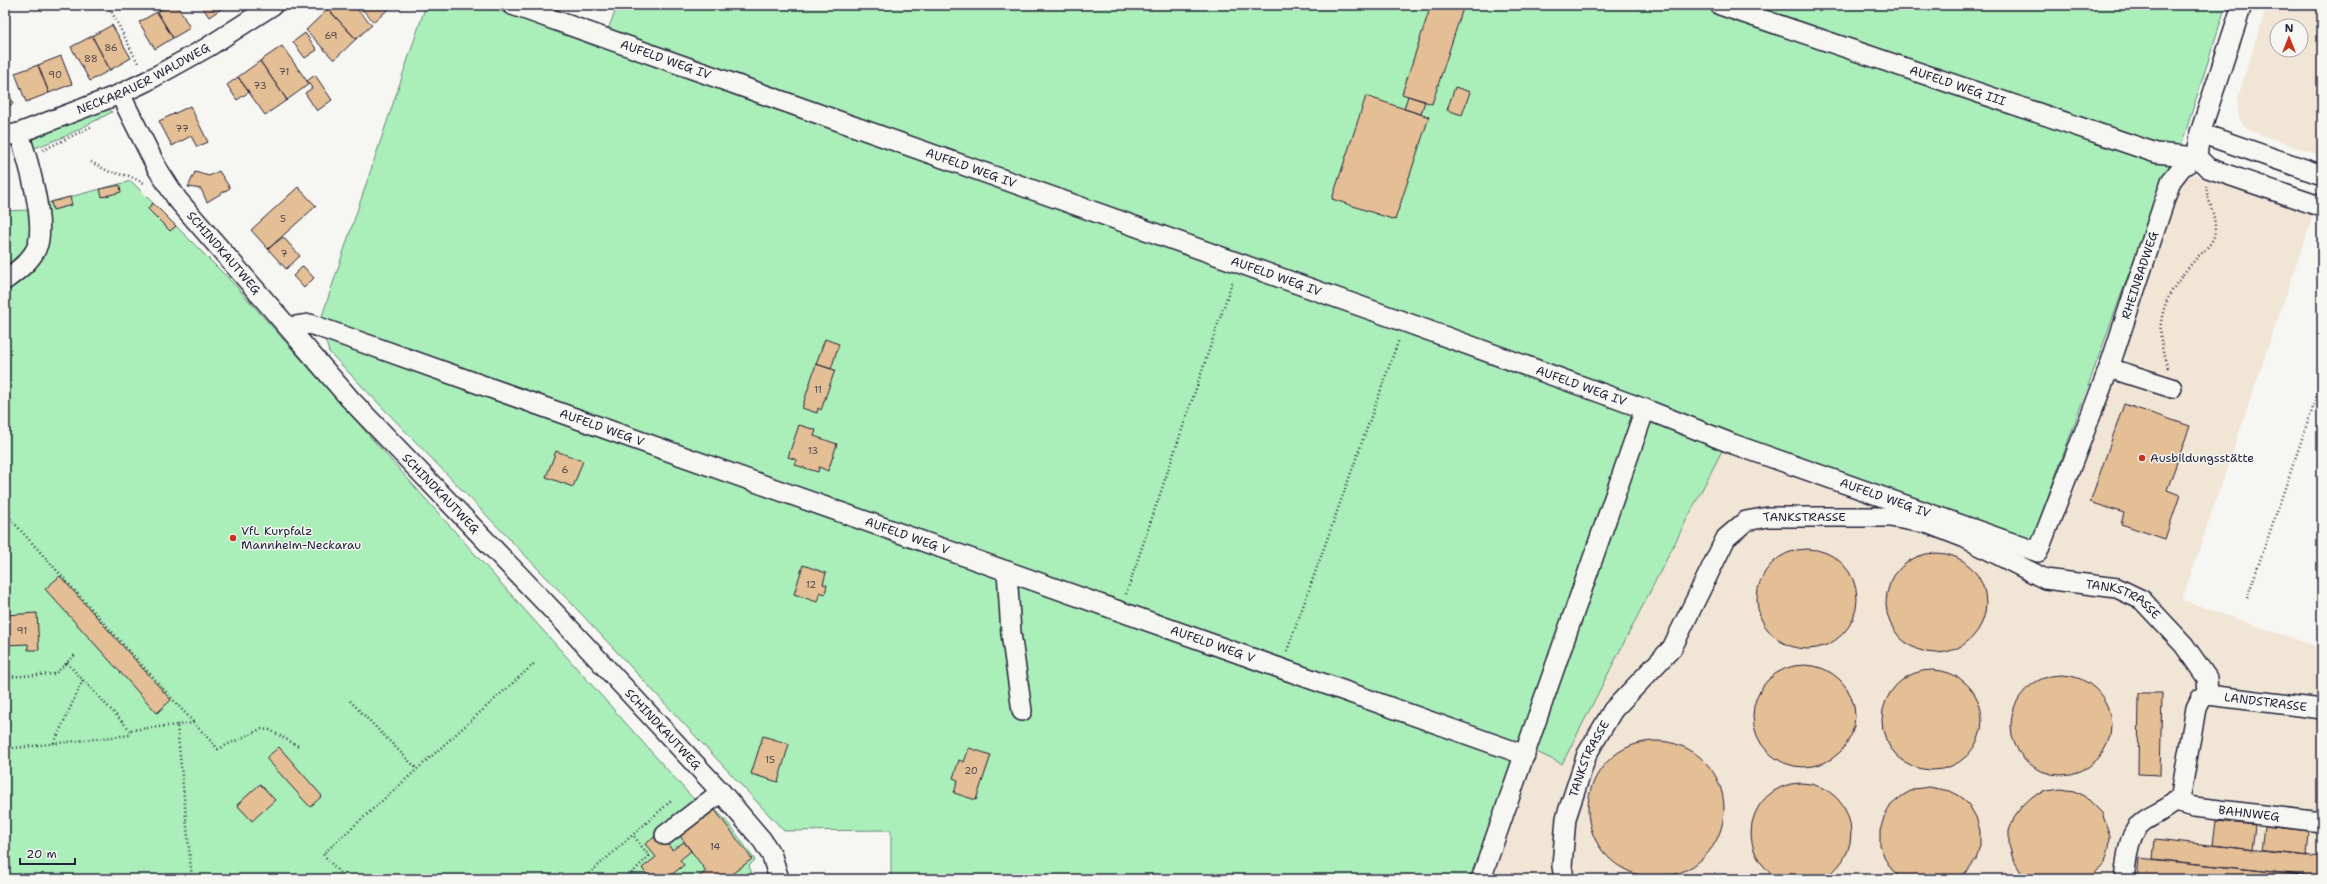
<svg xmlns="http://www.w3.org/2000/svg" width="2327" height="884" font-family="'Shantell Sans',sans-serif">
	<style>
		.built { fill: #f1e5d6; fill-rule: evenodd }
		.green { fill: #aaeeb9; stroke: #66887a }
		.building { fill: #e4be94; stroke: #22223b }
		.lines { fill: none; stroke-linecap: round; stroke-linejoin: round }
		.minor-casing { stroke: #22223b; stroke-width: 22 }
		.path { stroke: #22223b; stroke-width: 2.5; stroke-dasharray: 1 3; stroke-linecap: butt }
		.minor { stroke: #f6f6f2; stroke-width: 19 }
		.poi-dot { fill: #c8321e; stroke: #f6f6f2; stroke-width: 1.5 }
		.labels { text-anchor: middle; stroke-width: 3; stroke-linejoin: round; paint-order: stroke }
		.number-label { font-size: 10px; fill: #524951 }
		.street-label { font-size: 12px; fill: #22223b; stroke: #f6f6f2 }
		.poi-label { font-size: 12px; fill: #22223b; stroke: #f6f6f2; text-anchor: start }
	</style>
	<rect width="100%" height="100%" fill="#f6f6f2"/>
	<filter id="ink" filterUnits="userSpaceOnUse"><feTurbulence type="fractalNoise" baseFrequency=".025" numOctaves="2"/><feDisplacementMap in="SourceGraphic" scale="8" xChannelSelector="R" yChannelSelector="G"/><feConvolveMatrix kernelMatrix="1 2 1 2 8 2 1 2 1" color-interpolation-filters="sRGB"/></filter>
	<g filter="url(#ink)">
		<path class="built" d="M2267 5H2322V156L2253 132 2242 123 2238 114V97ZM2277 26H2301V50H2277Z
			M2194 174 2313 215 2182 600 2315 646 2322 626V879H1489L1534 751 1562 763 1724 446 2041 559 2109 380 2122 372 2127 360 2125 355V347L2178 183Z"/>
		<path class="green" d="M426 5H484L600 48 618 5H2226L2181 146 2163 179 2032 541 1731 433 1562 764 1522 745 1474 879H891V830L784 831 573 605 329 352 320 322Z
			M108 108 112 112 66 136 32 149 30 144 33 137Z
			M131 181 153 203 148 209 170 231 176 226 233 283 689 794 695 800C717 800 742 843 755 860L749 866 754 879H5V211L29 210 43 204Z"/>
		<path class="building" d="M170 5H177L190 28 173 38 157 12Z
			M201 5H227L209 17Z
			M332 5H353L372 25 356 39 328 9Z
			M358 5H393L374 22Z
			M1431 5H1454L1463 8 1432 104 1402 94Z
			M328 9 356 39 334 60 306 30Z
			M157 12 173 38 155 49 139 22Z
			M112 25 131 58 110 70 92 36Z
			M305 33 317 50 305 58 293 42Z
			M92 36 110 70 90 81 71 47Z
			M282 46 309 84 287 100 260 61Z
			M61 56 72 84 49 93 38 65Z
			M260 61 287 100 265 115 238 77Z
			M38 65 49 93 26 102 15 73Z
			M315 75 332 100 317 111 305 93 312 88 307 81Z
			M238 77 249 92 237 100 227 85Z
			M5 81 13 104 5 107Z
			M1455 87 1470 92 1462 115 1447 110Z
			M1366 96 1429 117 1395 220 1332 199Z
			M1408 96 1425 101 1421 114 1404 109Z
			M190 106 208 142 197 147 191 136 172 146 159 121Z
			M219 171 230 188 207 202 201 189 188 187 195 172 209 176Z
			M120 185 121 192 102 197 100 189Z
			M298 187 316 206 268 249 251 230Z
			M70 197 72 205 53 210 51 202Z
			M153 203 176 226 170 231 148 209Z
			M283 237 300 256 286 269 268 249Z
			M303 266 314 278 304 288 293 276Z
			M825 339 839 344 831 369 816 364Z
			M816 364 835 370 821 410 818 408 817 413 802 408Z
			M2124 404 2190 426 2167 490 2180 495 2165 539 2121 524 2124 513 2090 502Z
			M799 425 816 430 814 436 837 444 828 471 819 467 818 472 795 465 797 460 788 457Z
			M556 451 583 461 573 487 546 477Z
			M1757 599a50 50 0 1 1 100 0a50 50 0 1 1-100 0Z
			M1886 603a50 50 0 1 1 100 0a50 50 0 1 1-100 0Z
			M803 565 826 573 823 584 827 585 825 594 820 592 817 602 794 594Z
			M60 576 171 700 157 713 45 589Z
			M37 613 39 650H28V644L5 645V615Z
			M1753 716a51 51 0 1 1 102 0a51 51 0 1 1-102 0Z
			M1882 720a50 50 0 1 1 100 0a50 50 0 1 1-100 0Z
			M2011 725a50 50 0 1 1 100 0a50 50 0 1 1-100 0Z
			M2139 693H2162L2160 775 2138 774Z
			M763 736 789 744 778 782 751 774Z
			M1588 809a68 68 0 1 1 136 0a68 68 0 1 1-136 0Z
			M279 747 322 796 310 807 266 758Z
			M969 748 991 755 976 800 954 793 958 780 953 778 959 760 964 762Z
			M1751 833a50 50 0 1 1 100 0a50 50 0 1 1-100 0Z
			M260 784 275 800 252 821 237 805Z
			M1929 787 1950 791 1960 796 1969 805 1976 817 1980 831V845L1976 859 1968 870 1958 879H1902L1892 870 1885 859 1880 845V831L1884 817 1891 805 1902 796 1914 789Z
			M2060 789 2074 791 2085 796 2102 813 2110 836 2109 848 2105 862 2090 879H2028L2020 871 2013 859 2009 845V831L2014 817 2022 806 2033 796 2046 791Z
			M715 810 752 859 725 879H696L706 871 680 836Z
			M2216 821 2255 825 2252 850 2213 845Z
			M2264 826 2309 831 2307 856 2261 851Z
			M660 833 672 850 684 842 691 851 680 860 684 865 666 879H650L642 868 656 857 645 844Z
			M2155 839 2320 857 2318 877 2153 859Z
			M2139 858 2322 877V879H2137Z"/>
		<g class="lines">
			<g class="minor-casing">
				<g id="minor">
					<path id="s1" d="M512 5 1405 322 1645 409 1733 444 2038 552 2109 368 2171 181 2182 167 2197 157"/>
					<path id="s2" d="M1720 5 2156 153 2197 157"/>
					<path d="M2242 5 2200 133 2197 157 2208 168 2322 207"/>
					<path id="s3" d="M120 94 157 168 177 199 350 399 559 617 721 792 762 840 772 856 779 879"/>
					<path d="M2200 133 2322 175"/>
					<path id="s4" d="M5 136 19 133 120 94 147 81 208 47 273 5"/>
					<path d="M5 280C16 272 34 259 38 244 45 218 28 160 19 133"/>
					<path id="s5" d="M289 327 310 324 1525 755"/>
					<path d="M2109 368 2172 388"/>
					<path d="M1007 571 1011 633 1022 711"/>
					<path id="s6" d="M2208 695 2322 709"/>
					<path id="s7" d="M2176 802 2194 807 2322 822"/>
					<path d="M665 835 721 792"/>
					<path d="M1481 879 1645 409"/>
					<path id="s8" d="M1564 879 1562 866 1566 818 1587 754 1613 710 1672 648 1726 538 1746 521 1768 517H1890L1929 524 1965 538 2045 579 2117 588 2142 600 2184 645 2207 678 2208 695"/>
					<path d="M2124 879C2127 860 2127 833 2144 821 2157 812 2173 808 2181 794L2196 708 2201 698 2208 695"/>
				</g>
			</g>
			<path class="path" d="M108 5 139 65
				M43 150 93 126
				M91 162 110 172 129 176 144 183
				M2168 368C2151 323 2164 295 2195 260 2201 253 2211 246 2214 236 2218 218 2208 204 2206 186
				M5 515 6 514 194 723
				M1126 594 1233 280
				M2247 598 2322 381
				M1287 651 1399 339
				M5 677 55 674 76 654
				M83 680 130 730
				M350 701 417 769
				M177 725 194 723 218 749 261 729 270 730 298 746
				M54 743 83 680 66 662
				M5 749 130 735V730L177 725 192 879
				M345 879 323 854 536 662
				M583 879 671 801
				M632 879 629 876 649 856 633 835"/>
			<use href="#minor" class="minor"/>
		</g>
	</g>
	<g class="poi-dot">
		<circle cx="2142" cy="458" r="4"/>
		<circle cx="233" cy="538" r="4"/>
	</g>
	<g class="labels">
		<g class="number-label">
			<text x="331" y="39">69</text>
			<text x="111" y="51">86</text>
			<text x="91" y="62">88</text>
			<text x="284" y="75">71</text>
			<text x="55" y="78">90</text>
			<text x="260" y="89">73</text>
			<text x="182" y="132">77</text>
			<text x="283" y="222">5</text>
			<text x="284" y="257">7</text>
			<text x="818" y="393">11</text>
			<text x="813" y="454">13</text>
			<text x="565" y="473">6</text>
			<text x="811" y="588">12</text>
			<text x="22" y="634">91</text>
			<text x="770" y="763">15</text>
			<text x="971" y="774">20</text>
			<text x="715" y="850">14</text>
		</g>
		<g class="street-label">
			<text dy="4" stroke="none"><textPath href="#s1" startOffset="163">AUFELD WEG IV</textPath></text>
			<text dy="4" stroke="none"><textPath href="#s4" startOffset="150">NECKARAUER WALDWEG</textPath></text>
			<text dy="4" stroke="none"><textPath href="#s2" startOffset="251">AUFELD WEG III</textPath></text>
			<text dy="4" stroke="none"><textPath href="#s1" startOffset="487">AUFELD WEG IV</textPath></text>
			<text dy="4" stroke="none"><textPath href="#s3" startOffset="191">SCHINDKAUTWEG</textPath></text>
			<text dy="4" stroke="none"><textPath href="#s1" startOffset="1916">RHEINBADWEG</textPath></text>
			<text dy="4" stroke="none"><textPath href="#s1" startOffset="811">AUFELD WEG IV</textPath></text>
			<text dy="4" stroke="none"><textPath href="#s1" startOffset="1135">AUFELD WEG IV</textPath></text>
			<text dy="4" stroke="none"><textPath href="#s5" startOffset="331">AUFELD WEG V</textPath></text>
			<text dy="4" stroke="none"><textPath href="#s3" startOffset="515">SCHINDKAUTWEG</textPath></text>
			<text dy="4" stroke="none"><textPath href="#s1" startOffset="1459">AUFELD WEG IV</textPath></text>
			<text dy="4" stroke="none"><textPath href="#s8" startOffset="473">TANKSTRASSE</textPath></text>
			<text dy="4" stroke="none"><textPath href="#s5" startOffset="655">AUFELD WEG V</textPath></text>
			<text dy="4" stroke="none"><textPath href="#s8" startOffset="809">TANKSTRASSE</textPath></text>
			<text dy="4" stroke="none"><textPath href="#s5" startOffset="979">AUFELD WEG V</textPath></text>
			<text dy="4" stroke="none"><textPath href="#s6" startOffset="58">LANDSTRASSE</textPath></text>
			<text dy="4" stroke="none"><textPath href="#s3" startOffset="839">SCHINDKAUTWEG</textPath></text>
			<text dy="4" stroke="none"><textPath href="#s8" startOffset="125">TANKSTRASSE</textPath></text>
			<text dy="4" stroke="none"><textPath href="#s7" startOffset="74">BAHNWEG</textPath></text>
		</g>
		<g class="poi-label">
			<text x="2150" y="462">Ausbildungsstätte</text>
			<text x="241" y="535">VfL Kurpfalz<tspan x="241" dy="14">Mannheim-Neckarau</tspan></text>
		</g>
	</g>
	<rect width="2327" height="884" fill="none" stroke="#f6f6f2" stroke-width="20"/>
	<rect x="10" y="10" width="2307" height="864" fill="none" stroke="#22223b" stroke-width="1.5" filter="url(#ink)"/>
	<g transform="translate(2289 38)"><circle r="19" fill="#f6f6f2" stroke="#a1a1a9"/>
	<path d="M0-3L7 15L0 10L-7 15Z" fill="#c8321e"/>
	<text y="-6" font-size="11" font-weight="bold" text-anchor="middle" fill="#22223b">N</text>
	</g>
	<path d="M20 858v6h55v-6" fill="none" stroke="#22223b" stroke-width="2"/>
	<text x="26" y="858" font-size="12" fill="#22223b" stroke="#f6f6f2" stroke-width="3" paint-order="stroke">20 m</text>
</svg>
